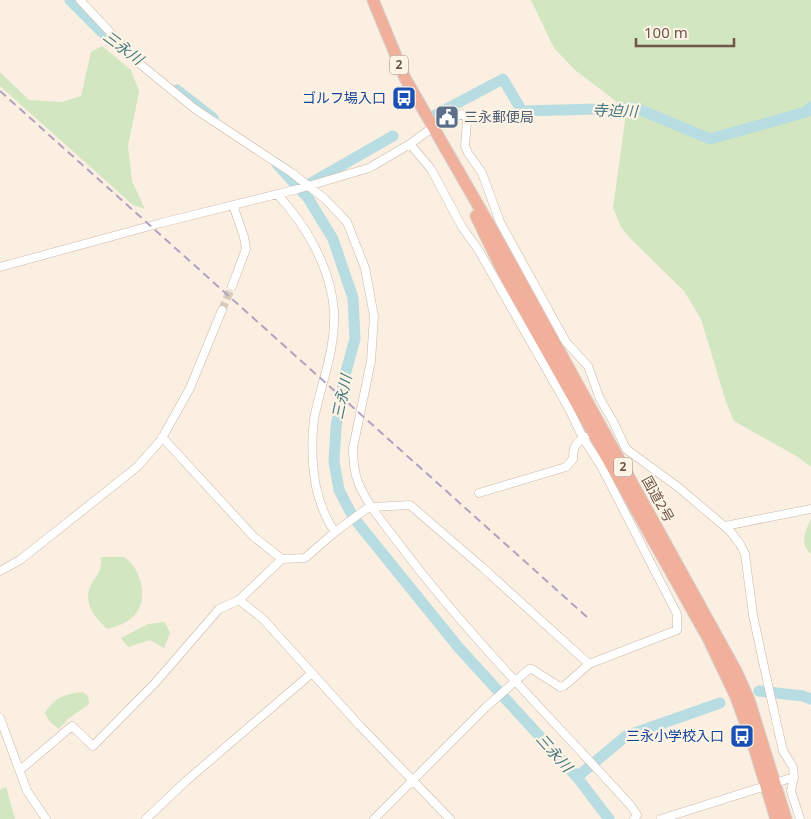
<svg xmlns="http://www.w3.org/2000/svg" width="811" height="819" font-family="'Noto Sans','Noto Sans JP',sans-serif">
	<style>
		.green { fill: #d1e6c1 }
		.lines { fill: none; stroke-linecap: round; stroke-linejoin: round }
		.river { stroke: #b7dce1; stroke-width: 11 }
		.minor-tunnel { stroke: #d7c9bb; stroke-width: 8; stroke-dasharray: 8 4; stroke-linecap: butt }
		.minor-casing { stroke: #c9b7a9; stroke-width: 9 }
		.highway-casing { stroke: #d6d0cc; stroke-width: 13 }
		.minor { stroke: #fff; stroke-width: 8 }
		.highway { stroke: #f0b09c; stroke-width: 11 }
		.rail { stroke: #b2a1c1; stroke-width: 2; stroke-dasharray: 8 5; stroke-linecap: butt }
		.labels { text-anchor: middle; stroke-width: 4.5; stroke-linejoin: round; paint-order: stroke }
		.shield { fill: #fdf4e6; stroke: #998579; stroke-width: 1 }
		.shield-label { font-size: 12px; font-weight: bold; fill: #6e564a }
		.transit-label { font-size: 14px; fill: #164399; stroke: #fdf4e6; text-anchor: end }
		.service-label { font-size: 14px; fill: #4e5e75; stroke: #fdf4e6; text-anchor: start }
		.street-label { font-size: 14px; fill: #6e564a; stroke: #fdf4e6 }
		.water-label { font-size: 15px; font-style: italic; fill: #467880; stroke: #fdf4e6 }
	</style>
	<rect width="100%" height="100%" fill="#faefe1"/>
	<path class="green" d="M531 0H811V467L798 457 734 421 726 402 701 319 684 291 631 239 621 227 613 208 626 114 617 102 575 70 554 48Z
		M102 46 131 70 139 92 128 146 132 181 145 209 133 205 0 86V72L29 100 62 102 81 96 91 52Z
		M811 519V554C799 543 805 532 811 519Z
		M101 557H125C129 561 134 566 137 572 150 602 138 623 107 629 96 618 85 607 89 590 93 576 102 577 101 557Z
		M165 622 170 633 164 648 150 640 128 647 121 638 148 624Z
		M83 692 88 696 89 704 68 719 59 729 49 721 45 713C55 697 65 694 83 692Z
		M6 787 15 819H0V790Z"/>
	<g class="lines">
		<path class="river" d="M70 0 102 32 124 49
			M177 90 213 118
			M435 115 503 79 522 111 636 108 710 139 806 112 811 107
			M277 164 308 198 333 239 353 298 355 339 345 375 336 427 334 461 339 490 353 517 459 648 577 777 609 819
			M304 187 393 136
			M759 691 803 696 811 699
			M577 777 626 736 720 703"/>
		<path class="minor-tunnel" d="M222 310 232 286"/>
		<g class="minor-casing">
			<path id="minor" d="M80 0 140 64 195 109 292 173 325 199 347 222 365 268 374 316 371 361 353 448C353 459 354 471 358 482 369 509 392 533 409 557 477 645 556 723 631 806L637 815 634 819
				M277 194C306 225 331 268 334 311 336 351 321 382 314 419 311 442 312 464 316 487 320 504 325 518 335 532
				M0 267 161 223 298 189 369 168 410 144 432 128 462 114 466 117 467 122 465 146 468 153 482 173 500 222 566 342 588 366 600 399 613 421 626 449 678 487 730 531 740 544 745 554 753 615 765 671 783 751 793 767 794 777 661 819
				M232 286 246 249 244 237 233 205
				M162 437 254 537 282 559
				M479 493 566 467 573 459C573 448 575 443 585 437
				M725 526 811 509
				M0 571 20 560 122 479 138 466 161 440 190 388 222 310
				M239 600 263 619 360 726 450 819
				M0 718 27 791 46 819
				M20 770 72 726 93 746 156 682 219 609 239 600 282 559 305 558 335 532 366 509 372 507 410 505 482 567 589 664
				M794 777 791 791 800 819
				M146 819 186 781 312 673
				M374 819 485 708 529 669H532L560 687 564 686 589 664 677 630V614L601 466 583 438 568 407 479 251 462 227 431 169 410 144"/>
		</g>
		<g class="highway-casing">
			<path id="highway" d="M373 0 405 78 498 240 736 671 749 700 786 819
				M476 216 505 276 708 638 736 697 754 747 776 819"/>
		</g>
		<use href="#minor" class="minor"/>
		<use href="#highway" class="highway"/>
		<path class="rail" d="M0 91 588 618"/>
	</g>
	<defs>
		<g id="bus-square" transform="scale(1.25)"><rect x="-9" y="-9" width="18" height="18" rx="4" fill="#1a4fb4" stroke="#fdf4e6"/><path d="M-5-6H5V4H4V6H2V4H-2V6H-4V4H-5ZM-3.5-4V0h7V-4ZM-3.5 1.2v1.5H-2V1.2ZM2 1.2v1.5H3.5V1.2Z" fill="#fff"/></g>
		<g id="civic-square" transform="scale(1.25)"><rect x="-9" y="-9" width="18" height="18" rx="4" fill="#5c6f8a" stroke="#fdf4e6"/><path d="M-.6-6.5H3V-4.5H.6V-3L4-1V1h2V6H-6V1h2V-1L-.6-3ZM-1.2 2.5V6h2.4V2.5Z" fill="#fff"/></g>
	</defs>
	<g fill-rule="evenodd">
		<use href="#bus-square" x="404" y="98"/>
		<use href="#civic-square" x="447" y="117"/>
		<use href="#bus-square" x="742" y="736"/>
	</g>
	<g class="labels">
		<g class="shield">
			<rect x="390" y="55.5" width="18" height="19" rx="4"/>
			<rect x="614" y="457.5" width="18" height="19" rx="4"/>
		</g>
		<g class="shield-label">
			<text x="399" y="69">2</text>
			<text x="623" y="471">2</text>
		</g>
		<g class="transit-label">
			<text x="386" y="103">ゴルフ場入口</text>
			<text x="724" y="741">三永小学校入口</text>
		</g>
		<g class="service-label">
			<text x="464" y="122">三永郵便局</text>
		</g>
		<g class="street-label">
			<text transform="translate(658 499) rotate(61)" y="5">国道2号</text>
		</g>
		<g class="water-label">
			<text transform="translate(123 48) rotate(37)" y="5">三永川</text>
			<text transform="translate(615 111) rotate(2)" y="5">寺迫川</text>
			<text transform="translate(342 397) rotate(-78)" y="5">三永川</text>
			<text transform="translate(554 753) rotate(48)" y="5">三永川</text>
		</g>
	</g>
	<path d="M636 38v8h98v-8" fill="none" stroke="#6e564a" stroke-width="2.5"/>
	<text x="644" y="38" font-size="15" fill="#6e564a" stroke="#fdf4e6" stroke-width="4" paint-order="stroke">100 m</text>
</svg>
